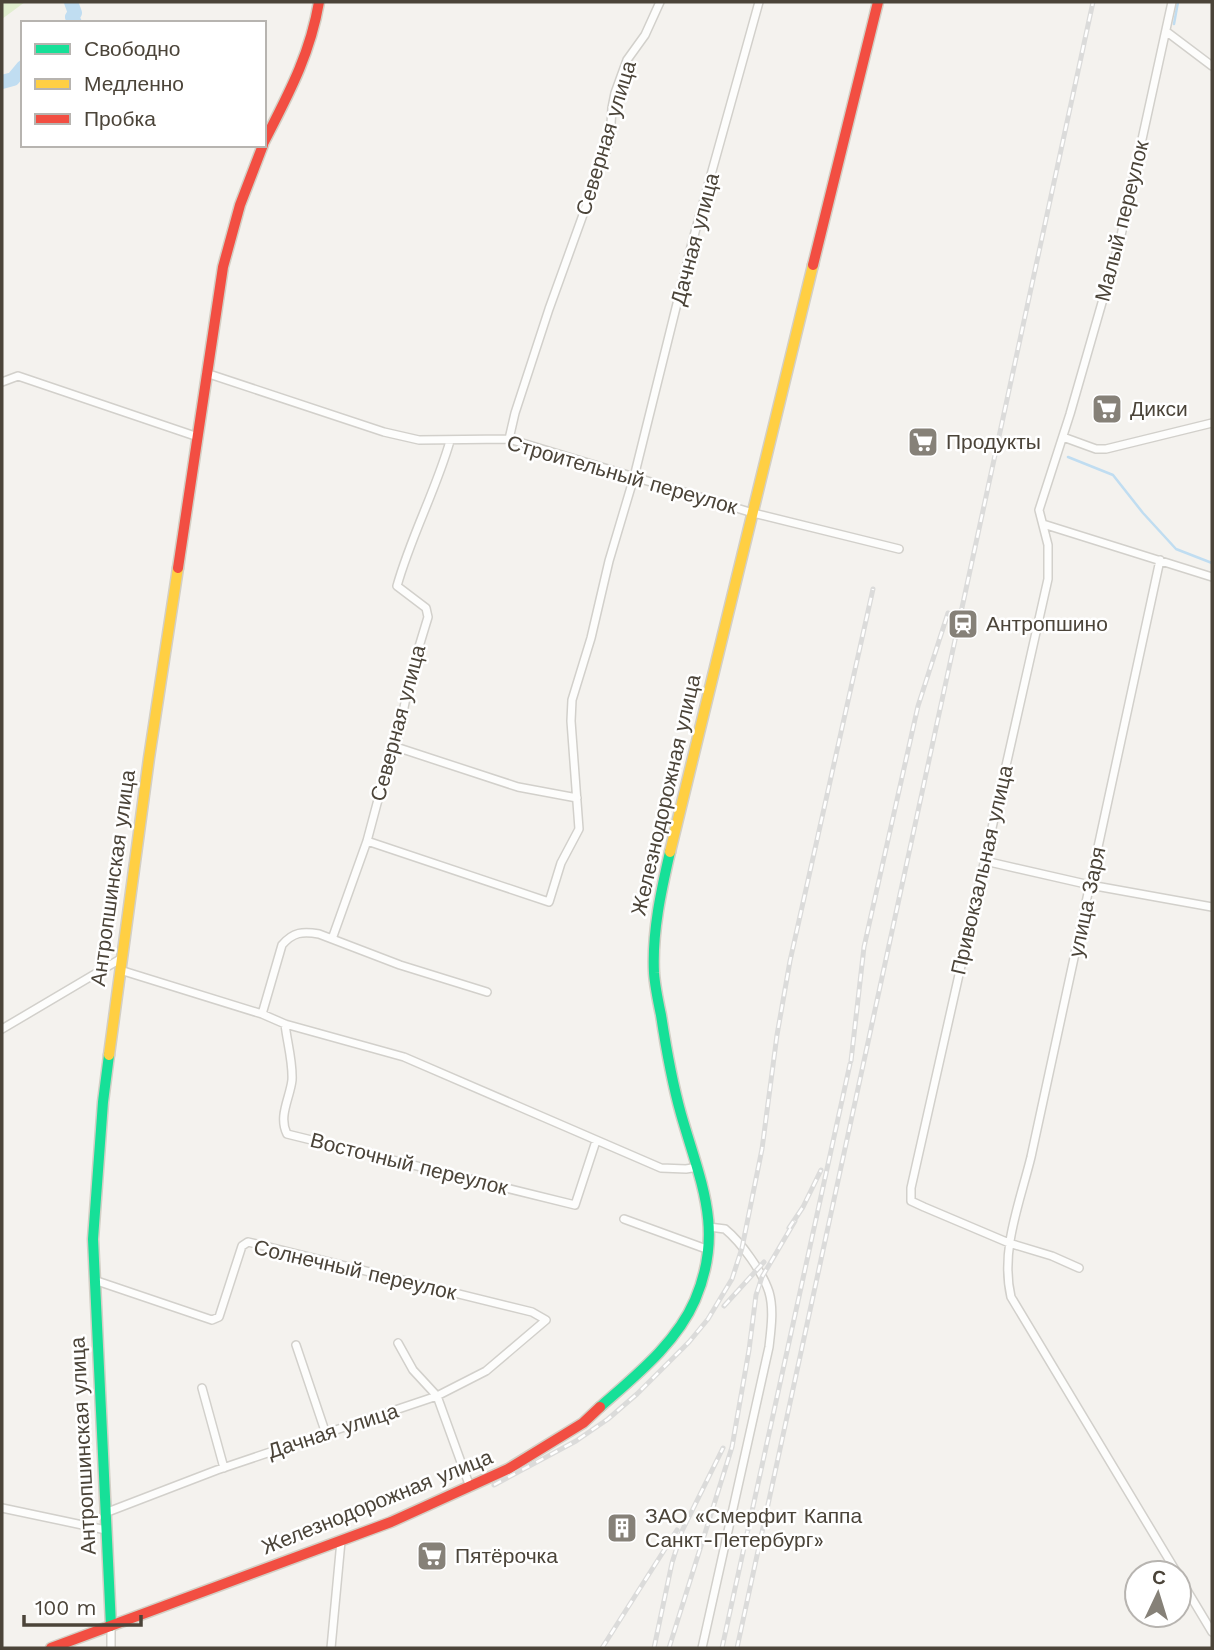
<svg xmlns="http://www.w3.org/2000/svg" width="1214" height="1650" font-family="'Work Sans',sans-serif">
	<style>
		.green { fill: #e1eecf }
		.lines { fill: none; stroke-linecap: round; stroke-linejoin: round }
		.stream { stroke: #c0ddf1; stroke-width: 2.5 }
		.river { stroke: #c0ddf1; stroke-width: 14 }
		.street-casing { stroke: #d2d0cb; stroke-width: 10 }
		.fast-casing { stroke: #d3cfc5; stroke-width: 13 }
		.slow-casing { stroke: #d3cfc5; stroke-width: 13 }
		.jam-casing { stroke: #d3cfc5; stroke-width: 13 }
		.street { stroke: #fdfdfc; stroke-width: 7 }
		.fast { stroke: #16e098; stroke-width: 10 }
		.slow { stroke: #ffcf43; stroke-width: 10 }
		.jam { stroke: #f24e42; stroke-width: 10 }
		.rail-casing { stroke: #dbdbda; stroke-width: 5 }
		.rail { stroke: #fff; stroke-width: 2.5; stroke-dasharray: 8; stroke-linecap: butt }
		.labels { text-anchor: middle; stroke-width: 5; stroke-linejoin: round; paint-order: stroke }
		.street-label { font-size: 21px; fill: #4b4439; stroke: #fff }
		.poi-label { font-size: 21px; fill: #4b4439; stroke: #fff; text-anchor: start }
	</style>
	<rect width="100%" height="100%" fill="#f4f2ee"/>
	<path class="green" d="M2 2H25L2 19Z"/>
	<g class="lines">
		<path class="stream" d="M1174 24 1178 2
			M1068 457 1113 475 1143 513 1176 549 1212 563"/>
		<path class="river" d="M71 2 75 13 72 17 75 23
			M2 82 13 79 23 67"/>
		<g class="street-casing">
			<path id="street" d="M1167 32 1212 66
				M206 373 384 432 419 440 509 439 753 513 899 549
				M2 382 18 376 198 437
				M1063 437 1096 449H1106L1212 423
				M509 439 515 413 549 309 610 140 612 108 615 93 627 60 645 35 660 2
				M1043 524 1212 577
				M1160 560 1031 1157C1020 1202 1000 1250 1011 1297L1177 1573
				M396 747 518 787 577 798
				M367 841 549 902 561 863 579 829 571 721 572 700 591 638 609 561 634 477 692 243 759 2
				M985 861 1090 885 1212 907
				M332 939 367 841 387 766 396 747 411 673 428 617 426 608 397 586C411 536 436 490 450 441
				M120 970 262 1014 285 1024 404 1057 661 1168 686 1169 698 1167
				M262 1014 282 945C293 932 303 931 319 934L400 965 487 992
				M285 1024C287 1042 293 1062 292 1080 290 1098 278 1116 287 1134L575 1205 596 1141
				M2 1029 122 958
				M624 1219 709 1250
				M1079 1268 1052 1256 1009 1243 924 1207 911 1201V1188L1048 579V545L1039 510 1070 414 1120 240 1172 2
				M94 1280 212 1320 219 1317 242 1246 248 1242 532 1312 546 1320 486 1371 437 1396 217 1470 105 1513
				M398 1343 413 1370 437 1396 470 1487
				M296 1345 326 1434
				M202 1388 224 1468
				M2 1508 106 1530
				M1179 1577 1212 1632
				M111 1626V1648
				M331 1648 341 1541
				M702 1648 769 1347C771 1329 774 1309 769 1292 763 1273 741 1242 725 1229L709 1227"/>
		</g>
		<g class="fast-casing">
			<path id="fast" d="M109 1055 103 1102 93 1239 111 1626
				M600 1407C635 1376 676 1344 695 1300 725 1230 700 1181 681 1114 672 1082 666 1048 661 1015 658 1001 655 987 654 973 652 932 661 891 670 852"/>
		</g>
		<g class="slow-casing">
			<path id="slow" d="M670 852 813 265
				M109 1055 149 758 178 568"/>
		</g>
		<g class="jam-casing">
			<path id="jam" d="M264 142C288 95 310 55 319 2
				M813 265 878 2
				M178 568 223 267 240 205 263 145
				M51 1648 391 1522 508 1469 583 1423 600 1407"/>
		</g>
		<use href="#street" class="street"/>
		<use href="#fast" class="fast"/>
		<use href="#slow" class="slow"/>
		<use href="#jam" class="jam"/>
		<g class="rail-casing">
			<path id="rail" d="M851 1061 864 947 918 706 948 613
				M789 1228 803 1207 821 1170
				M724 1306 764 1262
				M494 1485 576 1441 608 1419 637 1394 689 1342 708 1319 732 1279 742 1248 762 1149 777 1035 790 961 873 589
				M602 1648 677 1530
				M654 1648 672 1563 682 1531 723 1448
				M669 1648 732 1447 749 1350 756 1295 762 1277 795 1221
				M722 1648 850 1064
				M737 1648 1093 2"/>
		</g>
		<use href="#rail" class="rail"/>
	</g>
	<defs>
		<g id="supermarket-square" transform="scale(1.575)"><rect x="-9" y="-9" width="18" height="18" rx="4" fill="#868178" stroke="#fff"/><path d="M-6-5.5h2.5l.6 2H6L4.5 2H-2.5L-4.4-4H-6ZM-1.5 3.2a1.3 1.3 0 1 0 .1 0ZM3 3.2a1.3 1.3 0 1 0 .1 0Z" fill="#fff"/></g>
		<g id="station-square" transform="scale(1.575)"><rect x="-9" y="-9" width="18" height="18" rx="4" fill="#868178" stroke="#fff"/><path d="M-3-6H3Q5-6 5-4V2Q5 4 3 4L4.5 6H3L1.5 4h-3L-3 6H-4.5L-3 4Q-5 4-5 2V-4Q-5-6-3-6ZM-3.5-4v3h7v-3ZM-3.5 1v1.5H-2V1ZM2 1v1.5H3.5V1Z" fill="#fff"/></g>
		<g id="building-square" transform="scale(1.575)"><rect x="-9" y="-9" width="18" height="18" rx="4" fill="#868178" stroke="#fff"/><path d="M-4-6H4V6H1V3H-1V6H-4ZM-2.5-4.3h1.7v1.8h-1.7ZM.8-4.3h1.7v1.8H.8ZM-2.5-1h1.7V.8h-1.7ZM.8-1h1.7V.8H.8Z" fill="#fff"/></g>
	</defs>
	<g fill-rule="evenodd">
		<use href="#supermarket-square" x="1107" y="409"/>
		<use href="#supermarket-square" x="923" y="442"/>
		<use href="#station-square" x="963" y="624"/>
		<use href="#building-square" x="622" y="1528"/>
		<use href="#supermarket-square" x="432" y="1556"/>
	</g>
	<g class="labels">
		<g class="street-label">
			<text transform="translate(606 138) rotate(-73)" y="7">Северная улица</text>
			<text transform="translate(1122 221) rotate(-76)" y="7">Малый переулок</text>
			<text transform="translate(695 239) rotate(-75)" y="7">Дачная улица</text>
			<text transform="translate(622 475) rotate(16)" y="7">Строительный переулок</text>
			<text transform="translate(398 723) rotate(-75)" y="7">Северная улица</text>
			<text transform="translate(666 795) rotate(-77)" y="7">Железнодорожная улица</text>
			<text transform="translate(982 870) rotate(-77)" y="7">Привокзальная улица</text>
			<text transform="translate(113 878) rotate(-82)" y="7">Антропшинская улица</text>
			<text transform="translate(1087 902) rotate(-78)" y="7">улица Заря</text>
			<text transform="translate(409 1164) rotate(14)" y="7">Восточный переулок</text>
			<text transform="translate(355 1270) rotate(13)" y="7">Солнечный переулок</text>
			<text transform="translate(333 1431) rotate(-18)" y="7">Дачная улица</text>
			<text transform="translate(83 1446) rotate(-93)" y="7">Антропшинская улица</text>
			<text transform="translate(377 1502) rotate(-22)" y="7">Железнодорожная улица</text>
		</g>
		<g class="poi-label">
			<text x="1130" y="416">Дикси</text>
			<text x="946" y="449">Продукты</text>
			<text x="986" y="631">Антропшино</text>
			<text x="645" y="1523">ЗАО «Смерфит Каппа<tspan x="645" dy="24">Санкт-Петербург»</tspan></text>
			<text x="455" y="1563">Пятёрочка</text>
		</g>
	</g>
	<rect width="1214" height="1650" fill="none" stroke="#4b4439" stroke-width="7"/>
	<rect x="21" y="21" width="245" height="126" fill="#ffffff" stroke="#b7b4b0" stroke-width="2"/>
	<rect x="35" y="44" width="35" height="10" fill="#16e098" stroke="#b7b4b0" stroke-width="2"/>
	<text x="84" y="56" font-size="21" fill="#4b4439">Свободно</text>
	<rect x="35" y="79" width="35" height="10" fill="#ffcf43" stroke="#b7b4b0" stroke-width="2"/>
	<text x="84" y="91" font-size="21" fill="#4b4439">Медленно</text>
	<rect x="35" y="114" width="35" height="10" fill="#f24e42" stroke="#b7b4b0" stroke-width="2"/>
	<text x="84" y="126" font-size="21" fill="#4b4439">Пробка</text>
	<g transform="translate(1158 1594) rotate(4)"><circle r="33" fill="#ffffff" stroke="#b7b4b0" stroke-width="2"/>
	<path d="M0-5L12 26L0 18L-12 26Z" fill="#868178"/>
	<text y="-10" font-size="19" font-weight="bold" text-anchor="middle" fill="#4b4439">С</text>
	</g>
	<path d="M24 1615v10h117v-10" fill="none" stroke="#4b4439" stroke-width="3.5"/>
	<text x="35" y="1615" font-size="21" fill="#4b4439" stroke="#ffffff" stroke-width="5" paint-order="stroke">100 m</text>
</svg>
